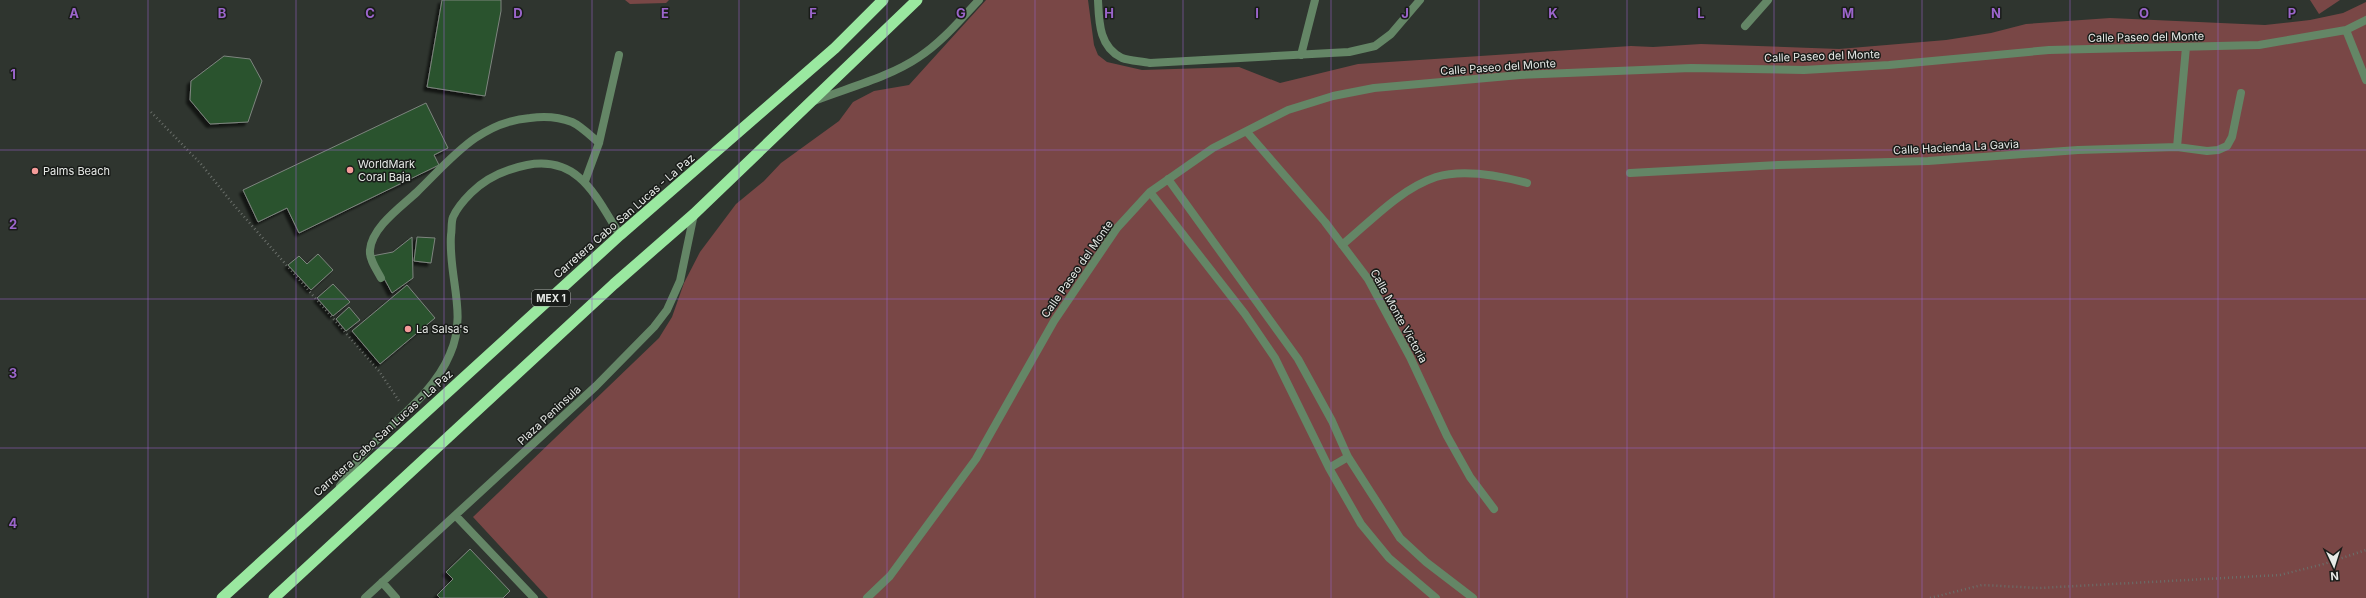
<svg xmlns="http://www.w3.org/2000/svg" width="2366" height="598" font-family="Inter,sans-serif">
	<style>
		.green { fill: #794746 }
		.building { fill: #29522d; stroke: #7e857f; filter: url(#shadow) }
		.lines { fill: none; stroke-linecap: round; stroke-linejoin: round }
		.path { stroke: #6a6f6a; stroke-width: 2.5; stroke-dasharray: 1 3; stroke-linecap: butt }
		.service { stroke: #648666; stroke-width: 8 }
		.minor { stroke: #648666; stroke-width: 8 }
		.trunk { stroke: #9ae8a0; stroke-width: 11 }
		.grid { fill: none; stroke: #9b65cb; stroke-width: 1; stroke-opacity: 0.55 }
		.poi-dot { fill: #f59b99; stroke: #191c19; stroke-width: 1.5 }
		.labels { text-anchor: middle; stroke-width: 3; stroke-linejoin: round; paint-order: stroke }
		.shield { fill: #191c19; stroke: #a9aca9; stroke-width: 1 }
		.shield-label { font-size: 10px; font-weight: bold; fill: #e7eae7 }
		.street-label { font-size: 11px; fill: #e7eae7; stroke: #191c19 }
		.poi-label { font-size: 11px; fill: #e7eae7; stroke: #191c19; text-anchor: start }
		.grid-label { font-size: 13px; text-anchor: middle; font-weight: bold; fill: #9b65cb; stroke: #191c19; stroke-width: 3; stroke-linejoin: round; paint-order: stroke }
	</style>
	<defs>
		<filter id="shadow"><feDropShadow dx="-3.5" dy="3.5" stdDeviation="1" flood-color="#0009"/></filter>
	</defs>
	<rect width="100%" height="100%" fill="#2f352f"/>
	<path class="green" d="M625 0H669L666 3 630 4Z
		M986 0H1088L1094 45 1098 55 1107 62 1142 70 1239 67 1280 83 1358 64 1631 46 1653 47 1701 44 1839 49 1946 40 1991 33 2026 24 2110 18 2265 25 2310 20 2343 13 2366 2V598H548L473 517 659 338 672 317 684 283 700 252 736 204 764 181 781 163 839 121 853 102 874 91 909 85Z
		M2310 0H2340L2319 14Z"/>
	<path class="building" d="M442 0H501V11L485 96 427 87Z
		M224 56 250 59 262 81 248 122 210 124 190 100 191 81Z
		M426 103 448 148 434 155 439 165 299 233 287 208 258 222 243 190Z
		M412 237 413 278 392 293 372 256 393 252Z
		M417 237 435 238 431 263 414 261Z
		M318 254 333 270 311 290 288 265 299 256 307 264Z
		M333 284 350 302 333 316 317 298Z
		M407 285 435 318 380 364 352 331Z
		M349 307 360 320 346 331 336 319Z
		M470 549 510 591 503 598H440L437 595 453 579 446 572Z"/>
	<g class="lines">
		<path class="path" d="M151 112 201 164 233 204 379 371 399 401
			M1930 598 1982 585 2039 588 2280 575 2324 564 2366 550"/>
		<path class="service" d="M585 181 599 143 619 55
			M381 278C377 270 369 260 370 250 372 227 401 207 417 192 451 159 479 122 530 118 544 116 559 117 572 122 581 126 591 136 599 143
			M340 486C348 476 354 463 363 454 392 422 433 395 450 354 468 314 448 277 451 235 452 230 451 222 453 217 457 208 464 200 471 193 486 178 507 169 527 165 580 155 597 199 620 235
			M456 516 534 598
			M382 582 396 598
			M365 598 596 386 654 327 667 310 680 281 694 214"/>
		<path class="minor" d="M1098 0C1099 22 1099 47 1122 58 1130 61 1142 61 1150 63L1349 52 1375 46 1391 34 1420 0
			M1745 26 1768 0
			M2346 30 2366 80
			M1301 55 1315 0
			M814 101C847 88 890 77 919 57 942 42 960 20 979 0
			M1247 132 1325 222 1368 279 1410 357 1447 436 1470 477 1494 509
			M2177 147 2186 47
			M1630 173 1778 165 1928 161 2078 150 2177 147 2207 151 2218 150 2227 146 2232 137 2241 93
			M1168 179 1298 359 1332 421 1348 457 1400 538 1426 562 1473 598
			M1150 192 1245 314 1275 358 1329 468 1361 524 1389 558 1436 598
			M1342 245C1370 222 1400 189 1436 177 1463 169 1501 176 1527 183
			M1329 468 1348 457
			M867 598 890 576 976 459 1054 321 1117 228 1150 192 1213 148 1288 110 1333 96 1374 88 1520 75 1691 68 1804 70 1889 65 2049 50 2259 45 2346 30 2366 20"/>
		<path class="trunk" d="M222 598 620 235 835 48 883 0
			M274 598 614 284 694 214 917 0"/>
	</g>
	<path class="grid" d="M148 0V598M296 0V598M444 0V598M592 0V598M739 0V598M887 0V598M1035 0V598M1183 0V598M1331 0V598M1479 0V598M1627 0V598M1774 0V598M1922 0V598M2070 0V598M2218 0V598M0 150H2366M0 299H2366M0 448H2366"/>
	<g class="poi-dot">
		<circle cx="350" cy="170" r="4"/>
		<circle cx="35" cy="171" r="4"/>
		<circle cx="408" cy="329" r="4"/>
	</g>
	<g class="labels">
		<rect class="shield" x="532" y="290" width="38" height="16" rx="3"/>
		<g class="shield-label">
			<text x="551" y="302">MEX 1</text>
		</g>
		<g class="street-label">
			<text transform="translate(2146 37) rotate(-1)" y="4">Calle Paseo del Monte</text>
			<text transform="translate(1822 56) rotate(-2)" y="4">Calle Paseo del Monte</text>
			<text transform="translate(1498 67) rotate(-4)" y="4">Calle Paseo del Monte</text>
			<text transform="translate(1956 147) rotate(-3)" y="4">Calle Hacienda La Gavia</text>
			<text transform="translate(624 216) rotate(-41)" y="4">Carretera Cabo San Lucas - La Paz</text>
			<text transform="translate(1077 269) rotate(-55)" y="4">Calle Paseo del Monte</text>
			<text transform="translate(1399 316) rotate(61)" y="4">Calle Monte Victoria</text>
			<text transform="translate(549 415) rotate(-43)" y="4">Plaza Peninsula</text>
			<text transform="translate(383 433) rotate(-42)" y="4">Carretera Cabo San Lucas - La Paz</text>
		</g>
		<g class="poi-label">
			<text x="358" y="168">WorldMark<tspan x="358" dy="13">Coral Baja</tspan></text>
			<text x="43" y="175">Palms Beach</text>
			<text x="416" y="333">La Salsa's</text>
		</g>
	</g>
	<g class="grid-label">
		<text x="74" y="18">A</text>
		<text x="222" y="18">B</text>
		<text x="370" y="18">C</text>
		<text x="518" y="18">D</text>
		<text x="665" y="18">E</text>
		<text x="813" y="18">F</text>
		<text x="961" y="18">G</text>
		<text x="1109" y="18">H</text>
		<text x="1257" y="18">I</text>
		<text x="1405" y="18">J</text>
		<text x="1553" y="18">K</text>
		<text x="1701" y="18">L</text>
		<text x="1848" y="18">M</text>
		<text x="1996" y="18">N</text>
		<text x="2144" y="18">O</text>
		<text x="2292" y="18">P</text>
		<text x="13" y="79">1</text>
		<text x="13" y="229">2</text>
		<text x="13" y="378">3</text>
		<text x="13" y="528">4</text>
	</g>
	<g transform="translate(2334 566) rotate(176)" stroke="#191c19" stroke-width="3" paint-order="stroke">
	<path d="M0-3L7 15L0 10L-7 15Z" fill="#e7eae7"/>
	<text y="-6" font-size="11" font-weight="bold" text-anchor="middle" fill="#e7eae7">N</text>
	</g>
</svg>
